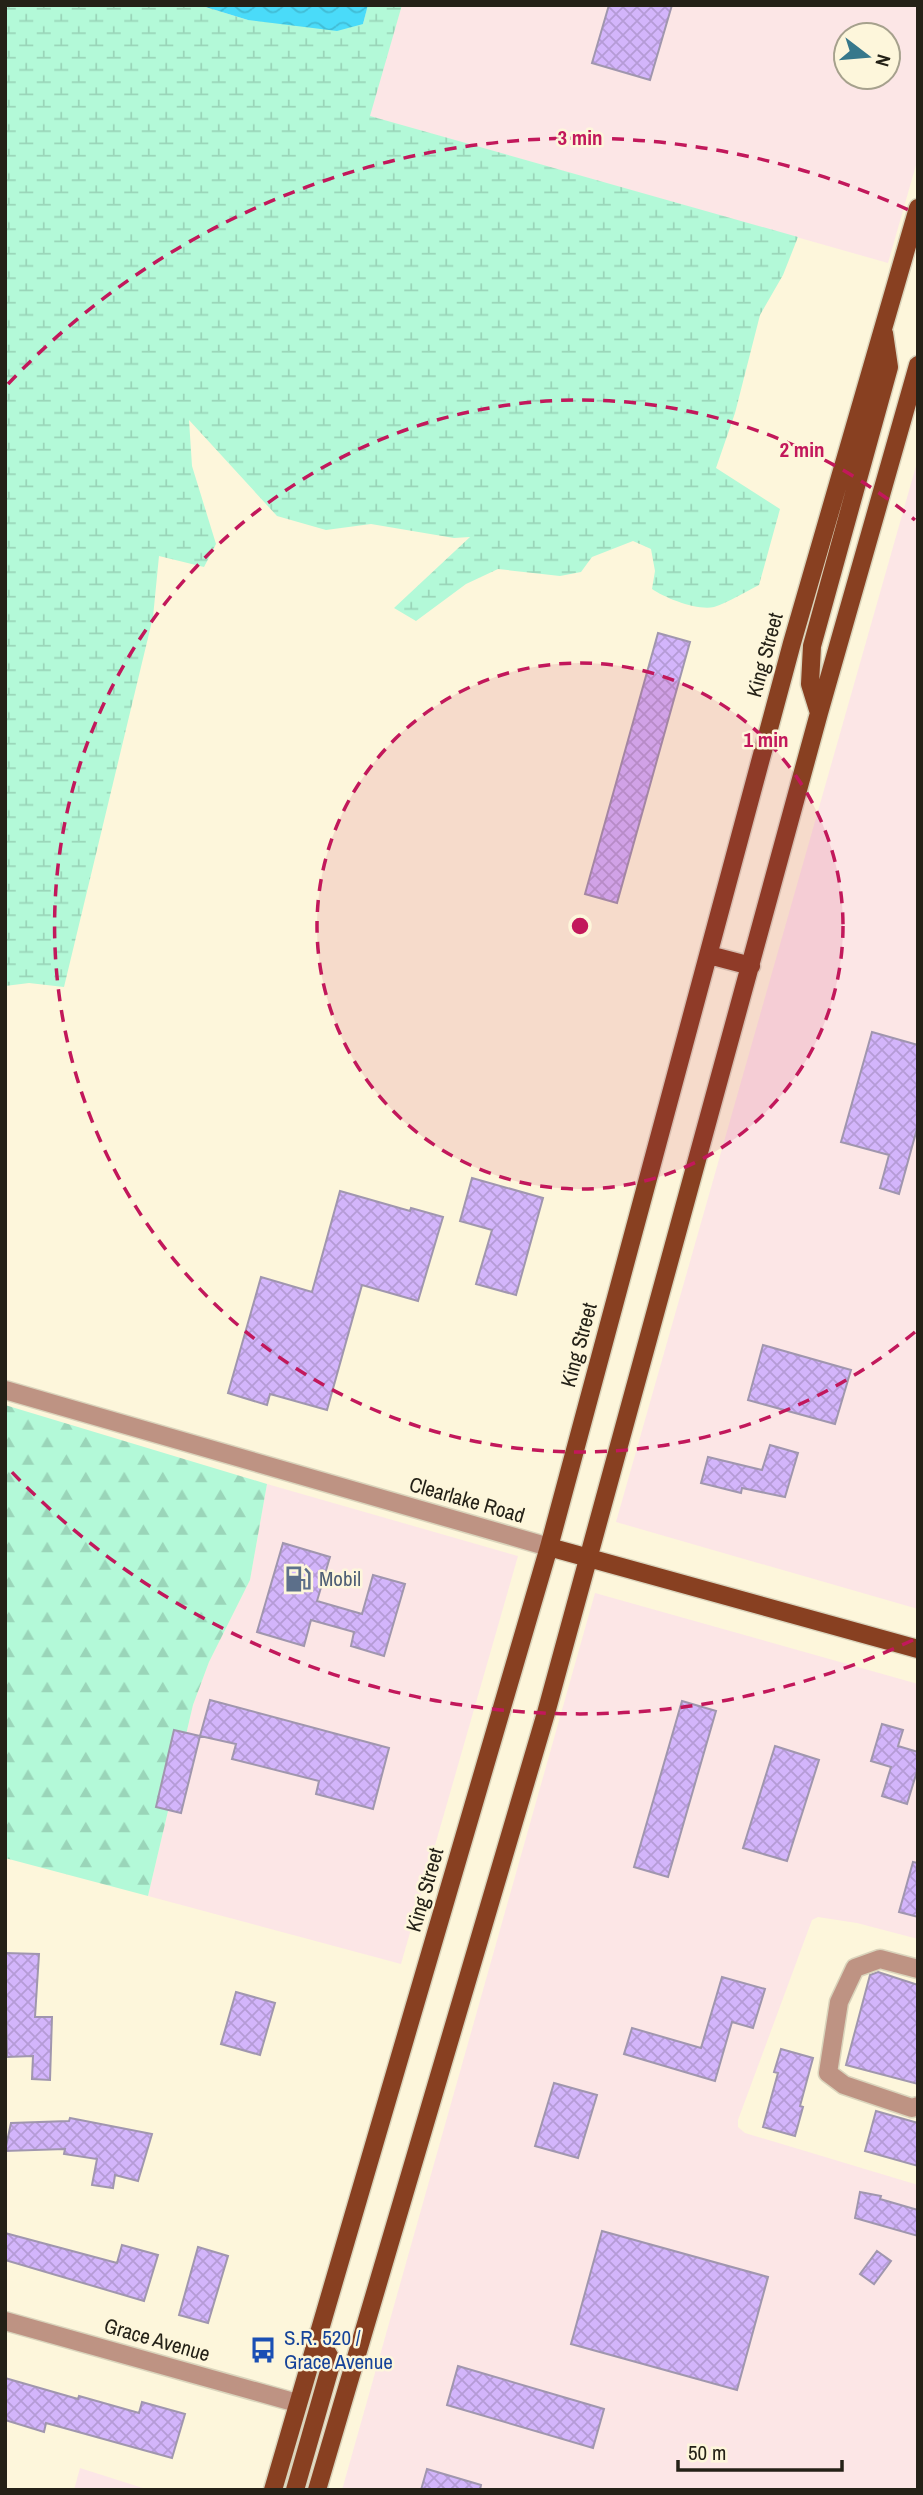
<svg xmlns="http://www.w3.org/2000/svg" width="923" height="2495" font-family="'Archivo Narrow',sans-serif">
	<style>
		.commercial { fill: #fce6e6; fill-rule: evenodd }
		.forest { fill: url(#forest-firs) }
		.wetland { fill: url(#wetland-marsh) }
		.water { fill: url(#water-waves) }
		.building { fill: url(#building-cross-hatch); stroke: #a096ae; stroke-width: 2 }
		.lines { fill: none; stroke-linecap: round; stroke-linejoin: round }
		.minor-casing { stroke: #dad4bc; stroke-width: 21 }
		.major-casing { stroke: #dad4bc; stroke-width: 21 }
		.minor { stroke: #be9383; stroke-width: 18 }
		.major { stroke: #884021; stroke-width: 18 }
		.ring { fill: none; stroke: #c2185b; stroke-width: 3.5; stroke-dasharray: 12 9 }
		.labels { text-anchor: middle; stroke-width: 5; stroke-linejoin: round; paint-order: stroke }
		.street-label { font-size: 21px; fill: #242117; stroke: #fdf6db }
		.service-label { font-size: 21px; fill: #4e5e75; stroke: #fdf6db; text-anchor: start }
		.transit-label { font-size: 21px; fill: #164399; stroke: #fdf6db; text-anchor: start }
		.centre { fill: #c2185b; stroke: #fdf6db; stroke-width: 3.5 }
		.ring-label { font-size: 21px; text-anchor: middle; font-weight: bold; fill: #c2185b; stroke: #fdf6db; stroke-width: 5; stroke-linejoin: round; paint-order: stroke }
	</style>
	<defs>
		<pattern id="forest-firs" width="22" height="20" patternUnits="userSpaceOnUse" patternTransform="scale(1.75)"><rect width="22" height="20" fill="#b3f9d8"/><path d="M5 1l3.5 6h-7zM16 11l3.5 6h-7z" fill="#9ad5b9"/></pattern>
		<pattern id="wetland-marsh" width="20" height="14" patternUnits="userSpaceOnUse" patternTransform="scale(1.75)"><rect width="20" height="14" fill="#b3f9d8"/><path d="M1 5h8M5 5V1M11 12h8M15 12V8" fill="none" stroke="#9ad5b9"/></pattern>
		<pattern id="water-waves" width="16" height="10" patternUnits="userSpaceOnUse" patternTransform="scale(1.75)"><rect width="16" height="10" fill="#4adbf9"/><path d="M0 5q4-4 8 0t8 0" fill="none" stroke="#41bcd5"/></pattern>
		<pattern id="building-cross-hatch" width="8" height="8" patternUnits="userSpaceOnUse" patternTransform="scale(1.75)"><rect width="8" height="8" fill="#d3b5fb"/><path d="M0 0l8 8M0 8l8-8" fill="none" stroke="#b59bd6"/></pattern>
	</defs>
	<rect width="100%" height="100%" fill="#fdf6db"/>
	<path class="commercial" d="M402 5H918V158L888 263 369 116ZM846 35H888V77H846Z
		M918 459V1609L616 1522Z
		M267 1484 518 1556 401 1964 148 1896 193 1705 209 1662 250 1580Z
		M595 1593 918 1684V1939L857 1923 818 1917 812 1920 738 2120V2127L745 2133 918 2185V2490H342Z
		M80 2468 149 2490H74Z"/>
	<path class="forest" d="M5 1405 267 1484 250 1580 209 1662 193 1705 148 1896 5 1858Z"/>
	<path class="wetland" d="M5 5H199L248 20 363 24 368 5H402L370 116 798 237 783 275 760 315 735 413 716 468 780 509 759 585C745 592 729 602 714 607 698 611 665 598 652 589L655 571 651 549 633 541 592 557 581 572 560 576 498 569 466 584 416 621 394 608 470 537 454 538 371 524 326 530 277 516 189 420 192 466 216 544 204 567 159 556 153 617 64 987 29 983 5 986Z"/>
	<path class="water" d="M199 5H368L363 24 337 31 248 20Z"/>
	<path class="building" d="M609 5H672L650 80 592 63Z
		M658 633 690 642 617 903 585 894Z
		M872 1032 918 1045V1125L899 1194 880 1188 889 1155 841 1142Z
		M472 1178 543 1198 516 1295 476 1284 492 1230 460 1221Z
		M340 1191 410 1211 411 1208 443 1217 418 1301 362 1285 327 1410 270 1394 267 1405 228 1393 261 1277 312 1292Z
		M763 1345 851 1370 835 1424 748 1400Z
		M770 1445 798 1453 785 1497 742 1488 741 1493 701 1483 708 1457 762 1470Z
		M283 1543 330 1557 317 1601 362 1614 373 1575 405 1584 384 1656 351 1646 354 1632 311 1620 304 1646 257 1632Z
		M210 1700 389 1748 373 1809 316 1794 319 1781 232 1759 236 1744 200 1736Z
		M682 1701 716 1711 668 1877 634 1867Z
		M882 1724 903 1730 898 1746 918 1752V1768L907 1804 882 1796 891 1767 871 1761Z
		M174 1730 200 1736 181 1813 156 1807Z
		M775 1746 819 1760 787 1861 743 1848Z
		M913 1862 918 1863V1917L899 1912Z
		M5 1953 39 1954 35 2017H52L50 2080 32 2079 33 2056 7 2057Z
		M878 1972 918 1985V2084L846 2065 870 1975Z
		M722 1977 765 1989 753 2028 732 2022 715 2081 624 2054 632 2028 701 2048Z
		M236 1992 275 2003 260 2055 221 2044Z
		M781 2049 813 2058 800 2106 803 2107 795 2136 763 2127 778 2073 774 2072Z
		M554 2083 597 2095 578 2158 535 2146Z
		M876 2111 918 2123V2166L865 2151Z
		M70 2118 152 2134 138 2181 115 2175 113 2188 92 2185 97 2159 64 2154 65 2149 5 2151 11 2123 69 2121Z
		M860 2192 881 2196 880 2199 918 2210V2236L855 2218Z
		M602 2231 768 2277 737 2390 571 2344Z
		M5 2233 117 2263 122 2245 158 2255 144 2301 5 2260Z
		M198 2247 228 2256 208 2323 179 2315Z
		M877 2251 891 2261 874 2284 860 2274Z
		M458 2366 604 2409 593 2448 447 2405Z
		M5 2378 78 2399 79 2396 139 2413 142 2402 185 2414 172 2458 46 2423 44 2432 5 2420Z
		M427 2469 481 2485 480 2490H421Z"/>
	<g class="lines">
		<g class="minor-casing">
			<path id="minor" d="M5 1390 549 1547
				M918 1969 880 1959 855 1968 839 2002 828 2073 844 2085 912 2108 918 2106
				M5 2321 297 2403"/>
		</g>
		<g class="major-casing">
			<path id="major" d="M819 713 810 684 812 646 889 367 884 333
				M709 955 751 966
				M549 1547 918 1649
				M273 2490 549 1547 792 643 918 208
				M295 2490 332 2361 317 2335
				M317 2490 546 1713 819 713 918 365"/>
		</g>
		<use href="#minor" class="minor"/>
		<use href="#major" class="major"/>
	</g>
	<circle cx="580" cy="926" r="263" fill="#c2185b" fill-opacity=".12"/>
	<g class="ring">
		<circle cx="580" cy="926" r="263"/>
		<path d="M915 1332A526 526 0 1 1 915 520"/>
		<path d="M913 1640A788 788 0 0 1 8 1468M8 384A788 788 0 0 1 913 212"/>
	</g>
	<defs>
		<g id="fuel-bare" transform="scale(2.1)"><path d="M-5.5-6h7V0h2V4h1.3V-2.5L3-4.5l.8-.8L6-3V5H2.5V1h-1V6h-7ZM-4.2-4.7v3.2H.2V-4.7Z" fill="#5c6f8a" stroke="#fdf6db" stroke-width="2.5" paint-order="stroke"/></g>
		<g id="bus-bare" transform="scale(2.1)"><path d="M-5-6H5V4H4V6H2V4H-2V6H-4V4H-5ZM-3.5-4V0h7V-4ZM-3.5 1.2v1.5H-2V1.2ZM2 1.2v1.5H3.5V1.2Z" fill="#1a4fb4" stroke="#fdf6db" stroke-width="2.5" paint-order="stroke"/></g>
	</defs>
	<g fill-rule="evenodd">
		<use href="#fuel-bare" x="298" y="1579"/>
		<use href="#bus-bare" x="263" y="2350"/>
	</g>
	<g class="labels">
		<g class="street-label">
			<text transform="translate(765 655) rotate(-75)" y="7">King Street</text>
			<text transform="translate(579 1345) rotate(-75)" y="7">King Street</text>
			<text transform="translate(467 1500) rotate(16)" y="7">Clearlake Road</text>
			<text transform="translate(425 1890) rotate(-74)" y="7">King Street</text>
			<text transform="translate(157 2340) rotate(16)" y="7">Grace Avenue</text>
		</g>
		<g class="service-label">
			<text x="319" y="1586">Mobil</text>
		</g>
		<g class="transit-label">
			<text x="284" y="2345">S.R. 520 /<tspan x="284" dy="24">Grace Avenue</tspan></text>
		</g>
	</g>
	<circle cx="580" cy="926" r="10" class="centre"/>
	<g class="ring-label">
		<text x="580" y="145">3 min</text>
		<text x="802" y="457">2 min</text>
		<text x="766" y="747">1 min</text>
	</g>
	<rect width="923" height="2495" fill="none" stroke="#242117" stroke-width="14"/>
	<g transform="translate(867 56) rotate(106)"><circle r="33" fill="#fdf6db" stroke="#a6a18d" stroke-width="2"/>
	<path d="M0-5L12 26L0 18L-12 26Z" fill="#37788b"/>
	<text y="-10" font-size="19" font-weight="bold" text-anchor="middle" fill="#242117">N</text>
	</g>
	<path d="M678 2460v10h164v-10" fill="none" stroke="#242117" stroke-width="3.5"/>
	<text x="688" y="2460" font-size="21" fill="#242117" stroke="#fdf6db" stroke-width="5" paint-order="stroke">50 m</text>
</svg>
